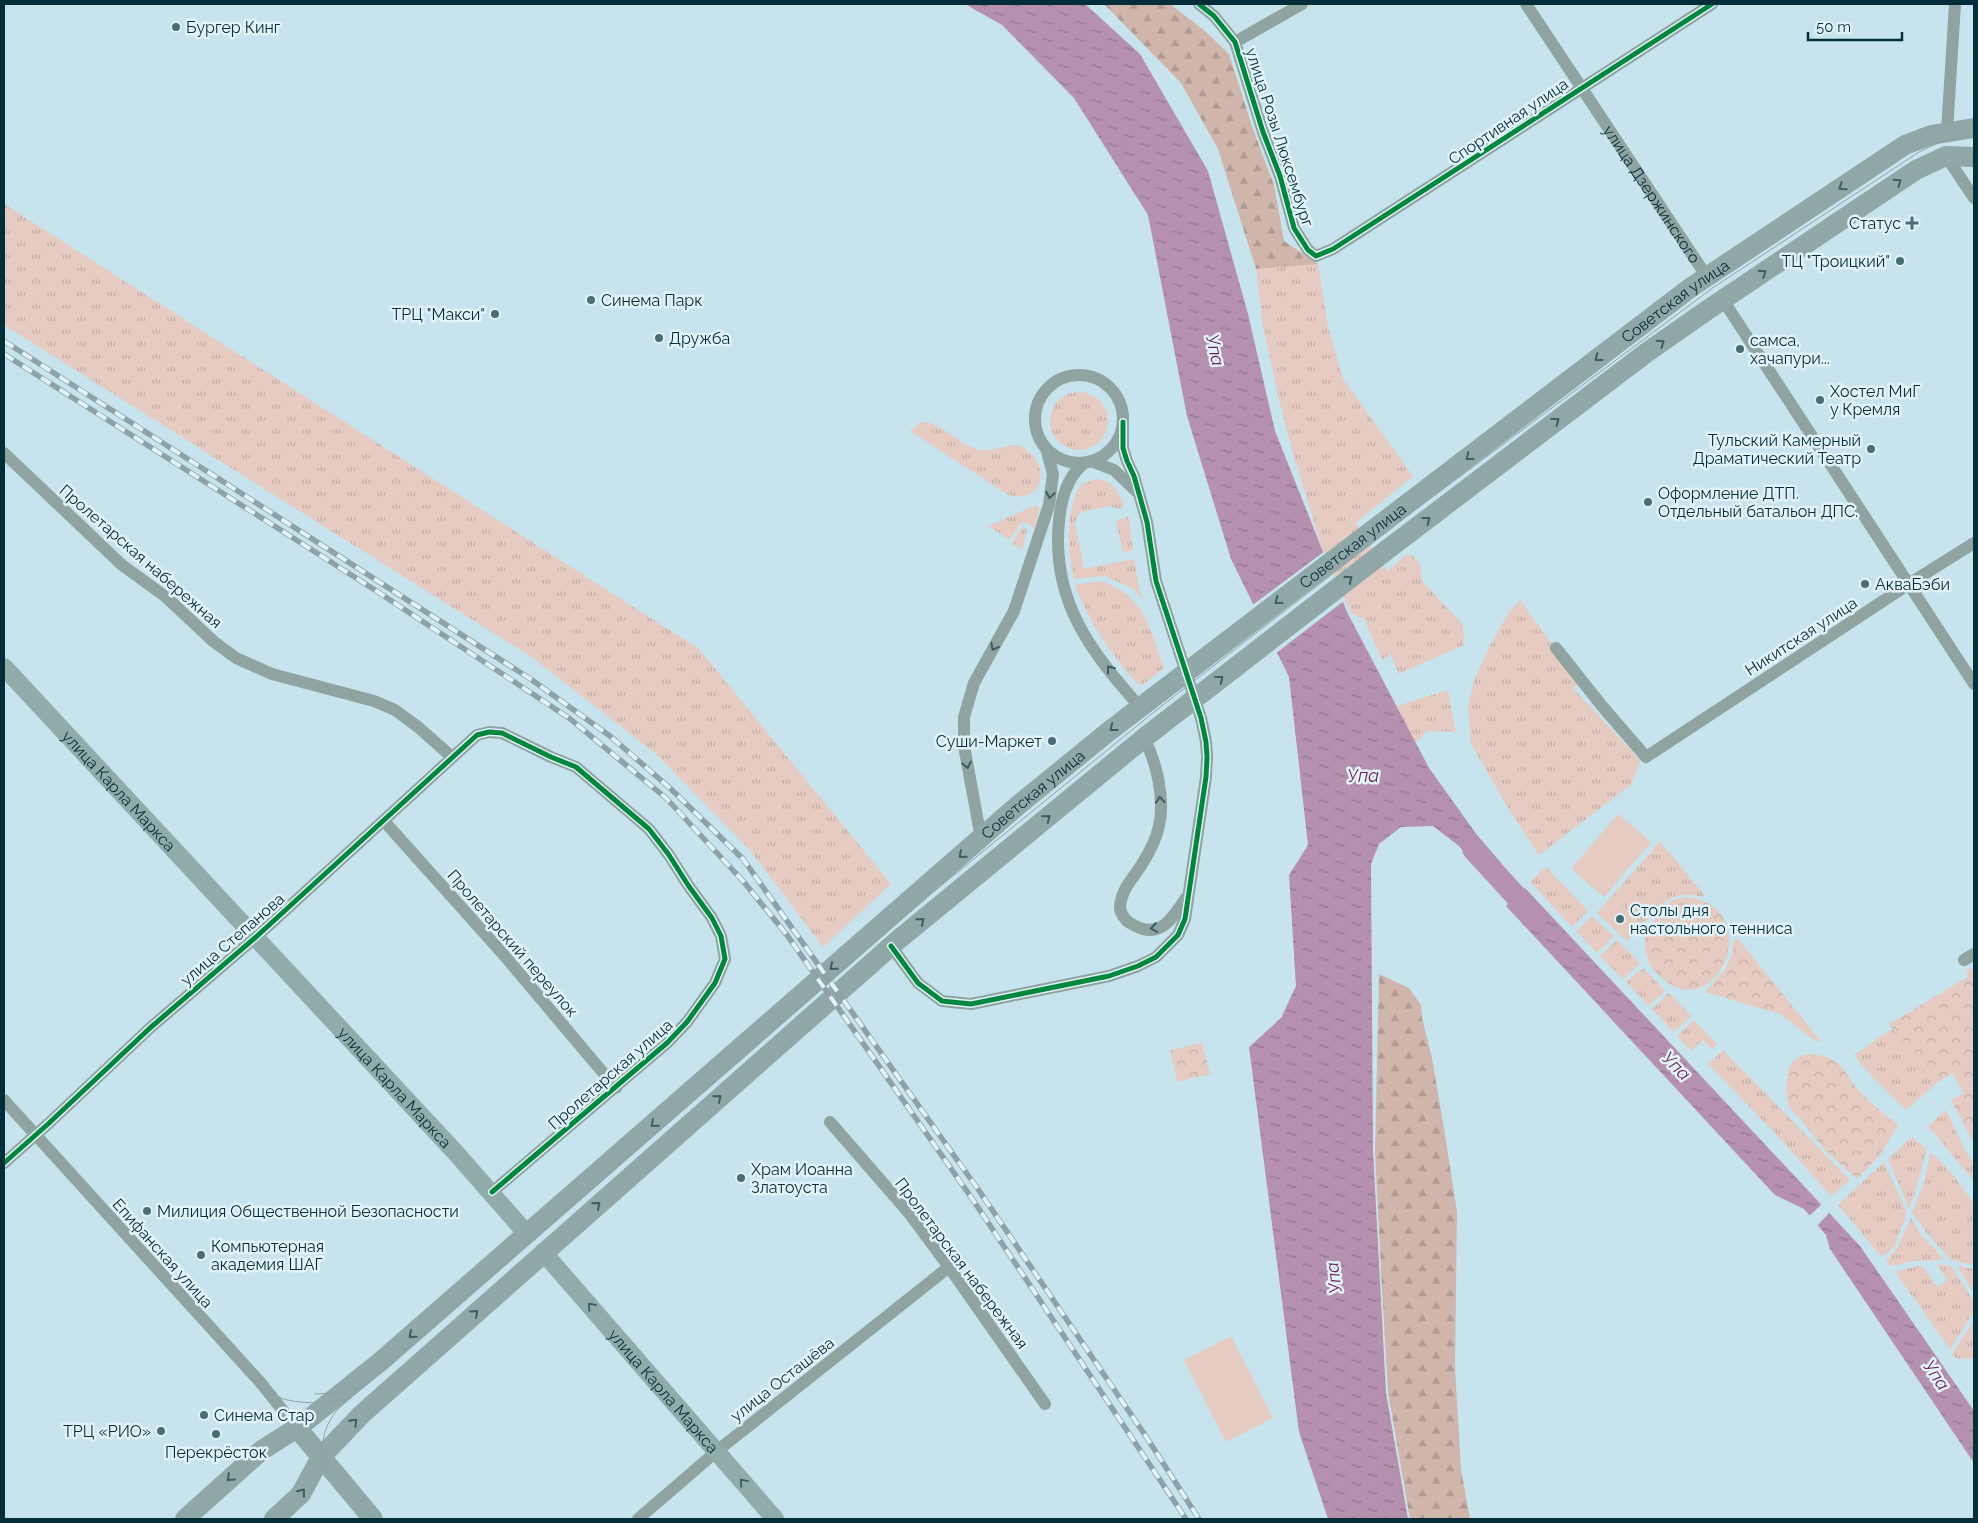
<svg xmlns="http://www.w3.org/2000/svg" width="1978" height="1523" font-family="Raleway,sans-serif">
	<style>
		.grass { fill: url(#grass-tufts) }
		.forest { fill: url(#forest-firs) }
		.park { fill: url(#park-crowns) }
		.pitch { fill: #e5cbc1 }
		.water { fill: url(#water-ripples) }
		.pier { fill: #c7e3ed }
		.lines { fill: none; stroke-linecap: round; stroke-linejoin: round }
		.river { stroke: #b590af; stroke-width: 22 }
		.street { stroke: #8fa3a0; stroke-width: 12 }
		.secondary { stroke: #90acaa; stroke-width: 18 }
		.primary { stroke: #8fa7a6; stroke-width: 20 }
		.tram { stroke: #8ca2a6; stroke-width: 1 }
		.rail-casing { stroke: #8ca2a6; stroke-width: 5.5 }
		.rail { stroke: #e1f2f8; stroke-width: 4; stroke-dasharray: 11; stroke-linecap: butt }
		.cycleway-casing { stroke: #e1f2f8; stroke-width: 8 }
		.cycleway { stroke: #00873e; stroke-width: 5 }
		.oneway { stroke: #3b5e65 }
		.oneway2 { stroke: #3b5c62 }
		.oneway3 { stroke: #3b6066 }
		.poi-dot { fill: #486d78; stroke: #e1f2f8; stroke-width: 2 }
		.labels { text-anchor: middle; stroke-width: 5; stroke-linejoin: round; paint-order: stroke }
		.poi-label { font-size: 16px; fill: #032d39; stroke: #e1f2f8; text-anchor: start }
		.street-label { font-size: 16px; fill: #032d39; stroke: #e1f2f8 }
		.water-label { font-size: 18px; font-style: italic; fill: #6d1e56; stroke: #e1f2f8 }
	</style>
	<defs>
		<pattern id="grass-tufts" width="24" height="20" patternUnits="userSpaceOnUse" patternTransform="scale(1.25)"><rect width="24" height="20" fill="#e5cbc1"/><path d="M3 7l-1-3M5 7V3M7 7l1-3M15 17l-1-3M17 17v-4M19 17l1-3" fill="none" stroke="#c3afa7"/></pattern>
		<pattern id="forest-firs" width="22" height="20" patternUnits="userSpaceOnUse" patternTransform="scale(1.25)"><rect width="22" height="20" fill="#d0b5aa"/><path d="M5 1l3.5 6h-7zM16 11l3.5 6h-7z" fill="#b19c93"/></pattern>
		<pattern id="park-crowns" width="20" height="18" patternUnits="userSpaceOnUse" patternTransform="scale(1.25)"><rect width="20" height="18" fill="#e5cbc1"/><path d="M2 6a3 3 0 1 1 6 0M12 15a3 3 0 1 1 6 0" fill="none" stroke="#c3afa7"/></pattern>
		<pattern id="water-ripples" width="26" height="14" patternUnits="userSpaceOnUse" patternTransform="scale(1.25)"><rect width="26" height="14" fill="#b590af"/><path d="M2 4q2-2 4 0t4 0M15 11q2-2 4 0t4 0" fill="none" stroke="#91768f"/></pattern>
	</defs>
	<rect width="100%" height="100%" fill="#c7e3ed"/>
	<path class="grass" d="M4 204 699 649 891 884 823 947 749 849 656 754 533 658 4 325Z
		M1318 264 1328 327 1343 379 1413 476 1356 523 1387 571 1406 555H1412L1420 564 1422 581 1463 625 1464 645 1398 674 1391 654 1382 660 1364 619 1351 613 1322 548 1292 450 1278 395 1263 327 1256 269Z
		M1050 421a29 29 0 1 1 58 0a29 29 0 1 1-58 0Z
		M925 422C947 425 960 448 983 450 998 452 1013 439 1027 450 1054 471 1038 506 1007 494L910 431 920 423Z
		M1097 479C1112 480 1120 493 1124 506L1118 509 1111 506 1080 512 1075 523 1084 569 1134 559 1139 588 1143 600 1132 588 1105 576 1074 579C1068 555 1064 505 1082 484Z
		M1036 505 1039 510 1034 530 1029 523H1021L1009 540 989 526Z
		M1128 516 1133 550 1123 552 1116 521Z
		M1023 526 1027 530 1022 550 1012 543Z
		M1101 581C1145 595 1150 629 1164 668L1141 686C1132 680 1124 668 1117 659 1098 633 1087 616 1075 585Z
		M1520 600 1580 682 1573 688 1640 760 1632 784 1539 855 1510 811 1471 744 1468 707 1474 680 1490 645 1509 612Z
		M1448 690 1456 732 1427 731 1414 745 1397 706Z
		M1660 841 1705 896 1703 897C1671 889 1662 904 1643 925L1612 896Z
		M1546 867 1588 911 1572 927 1530 882Z
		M1592 916 1614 936 1597 953 1576 931Z
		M1617 940 1640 963 1623 979 1600 956Z
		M1643 968 1665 991 1649 1006 1626 982Z
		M1669 993 1691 1016 1674 1032 1652 1009Z
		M1694 1020 1717 1044 1712 1049 1703 1040 1691 1051 1677 1036Z
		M1893 1028 1937 1083 1906 1110 1873 1078 1854 1055Z
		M1723 1050 1850 1180 1831 1196 1774 1132 1708 1064Z
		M1946 1110 1965 1150 1974 1163V1181L1928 1126Z
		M1912 1137 1927 1149 1914 1196 1909 1208 1888 1159Z
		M1931 1152 1954 1176 1974 1204V1265L1951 1260 1925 1231 1912 1212 1923 1186Z
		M1884 1162 1907 1213 1894 1247 1882 1257 1838 1205Z
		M1911 1218 1922 1236 1945 1260 1913 1261 1891 1266 1886 1261 1897 1248Z
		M1937 1264 1951 1266 1974 1302V1312L1950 1349 1895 1272 1921 1265 1938 1287 1947 1280Z
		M1957 1266 1974 1269V1293Z
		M1974 1321V1359L1955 1358 1952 1354Z"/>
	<path class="forest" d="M1104 4H1170L1205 31 1229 54 1253 129 1274 185 1284 241 1318 264 1256 269 1218 149 1181 83Z
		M1379 974 1409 988 1421 1005 1422 1018 1432 1058 1446 1141 1457 1212 1455 1368 1461 1469 1470 1519H1410L1388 1392 1382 1289 1375 1153Z"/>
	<path class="park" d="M1686 897C1771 906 1714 1038 1655 971 1647 963 1644 949 1645 939 1647 929 1662 906 1671 901 1675 899 1681 898 1686 897Z
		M1738 939 1820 1040V1042L1814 1040 1780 1014 1705 992 1724 971 1732 955 1734 941Z
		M1974 967V1144L1951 1100 1964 1093 1952 1073 1937 1083 1889 1024 1968 977 1966 972Z
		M1202 1043 1210 1074 1177 1082 1170 1050Z
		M1809 1054C1845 1056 1841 1072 1862 1094 1873 1105 1886 1115 1898 1125L1880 1155 1857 1179 1827 1152 1788 1105 1786 1090 1788 1071 1793 1061 1800 1056Z"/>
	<path class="pitch" d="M1618 814 1651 842 1604 897 1571 869Z
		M1612 896 1643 925 1627 941 1597 913Z
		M1231 1336 1273 1418 1226 1442 1184 1360Z"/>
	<path class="water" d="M965 4H1085L1140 54 1208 171 1248 314 1275 431 1347 612 1429 768 1477 835 1502 864 1487 877 1459 846 1433 826 1401 827 1379 844 1371 864 1373 1151 1386 1393 1408 1519H1328L1299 1432 1249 1047 1281 1018 1296 986 1289 875 1308 845 1289 677 1231 559 1187 416 1148 215 1074 98 1002 25Z
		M1525 888 1860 1246 1974 1411V1463L1830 1249 1826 1235 1804 1209 1775 1195 1506 906Z"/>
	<path class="pier" d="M1325 551 1345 600 1275 654 1251 606Z
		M1823 1203 1831 1211 1816 1227 1808 1217Z"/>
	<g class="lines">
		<path class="river" d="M1473 849 1536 918"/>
		<g class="street">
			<path d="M1199 4 1214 16 1235 42 1263 132 1280 176 1294 228 1308 250 1316 256 1333 249 1712 4"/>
			<path id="s1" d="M1526 4 1707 277"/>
			<path d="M1235 42 1302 4"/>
			<path d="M1947 131 1955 4"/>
			<path d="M1946 156 1974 198"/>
			<path d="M1723 300 1974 684"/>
			<circle cx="1079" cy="419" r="44"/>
			<path d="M4 453 122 565 166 597 213 641 236 658 272 674 374 701 395 710 418 727 452 757"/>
			<path d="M1091 461 1114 470 1136 491"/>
			<path d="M1084 463C1067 477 1061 499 1059 521 1051 600 1090 651 1140 707"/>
			<path d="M1556 648 1602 706 1646 757 1915 580 1974 543"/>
			<path d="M1144 738C1157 763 1165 799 1159 826 1156 840 1149 853 1142 864 1133 879 1121 889 1120 907 1120 913 1125 920 1130 923 1158 941 1171 921 1186 898"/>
			<path d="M384 821 503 954 616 1088"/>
			<path d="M981 838 964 746V717L974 683 1014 611 1049 505 1053 474 1046 448"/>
			<path d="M891 946 918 983 942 1001 971 1004 1109 976 1138 966 1156 957 1178 935 1185 919 1206 777 1207 757 1206 742 1201 718 1156 581 1147 522 1134 476 1127 461 1123 448V422"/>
			<path d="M1964 960 1974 954"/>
			<path d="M4 1100 260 1382 297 1428"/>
			<path d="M830 1122 909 1213 949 1267 1045 1404"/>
			<path d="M4 1163 48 1124 150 1028 256 937 477 735 489 732 502 733 551 757 576 767 649 829 669 855 688 885 712 918 721 936 725 959 715 983 687 1022 667 1043 492 1192"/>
			<path d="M638 1519 717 1451 949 1267"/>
		</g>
		<g class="secondary">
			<path id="s2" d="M4 667 455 1152 527 1234"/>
			<path id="s3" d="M543 1252 775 1519"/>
		</g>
		<g class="primary">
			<path d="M297 1428 373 1519"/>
			<path id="s4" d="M185 1519 262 1450 300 1426 380 1362 1016 807 1108 732 1690 288 1905 145 1931 135 1974 128"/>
			<path d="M274 1519 301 1494 321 1457 362 1414 898 940 1144 738 1388 549 1646 353 1706 311 1916 170 1946 156 1974 157"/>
		</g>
		<path class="tram" d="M4 1096 271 1388 333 1468 377 1519
			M54 1162 179 1299
			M216 1339 264 1392 324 1467
			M315 1394 348 1392 357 1389
			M277 1397C299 1405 329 1404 351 1398
			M328 1473C319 1448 321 1430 338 1409L916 906 1159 708 1419 507 1714 287 1919 152C1938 142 1953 137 1974 136"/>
		<g class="rail-casing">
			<path id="rail" d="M4 341 532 680 610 736 671 789 743 859 980 1192 1147 1438 1199 1519
				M4 354 378 592 569 718 666 798 743 881 787 935 971 1197 1186 1519"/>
		</g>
		<use href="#rail" class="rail"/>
		<g class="cycleway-casing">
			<path id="cycleway" d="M1199 4 1214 16 1235 42 1263 132 1280 176 1294 228 1308 250 1316 256 1333 249 1712 4
				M891 946 918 983 942 1001 971 1004 1109 976 1138 966 1156 957 1178 935 1185 919 1206 777 1207 757 1206 742 1201 718 1156 581 1147 522 1134 476 1127 461 1123 448V422
				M4 1163 48 1124 150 1028 256 937 477 735 489 732 502 733 551 757 576 767 649 829 669 855 688 885 712 918 721 936 725 959 715 983 687 1022 667 1043 492 1192"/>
		</g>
		<use href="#cycleway" class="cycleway"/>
	</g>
	<defs><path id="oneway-chevron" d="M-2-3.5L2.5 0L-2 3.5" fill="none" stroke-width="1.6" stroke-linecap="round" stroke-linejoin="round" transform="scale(1.25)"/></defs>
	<g class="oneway">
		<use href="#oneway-chevron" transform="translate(1898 182) rotate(-34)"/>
		<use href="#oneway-chevron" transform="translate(1842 187) rotate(147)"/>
		<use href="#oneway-chevron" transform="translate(1763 273) rotate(-34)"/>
		<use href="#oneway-chevron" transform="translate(1661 343) rotate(-35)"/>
		<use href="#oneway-chevron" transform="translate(1598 358) rotate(143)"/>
		<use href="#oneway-chevron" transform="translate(1556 421) rotate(-37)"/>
		<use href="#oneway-chevron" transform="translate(1469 457) rotate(143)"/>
		<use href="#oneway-chevron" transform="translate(1427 520) rotate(-37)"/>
		<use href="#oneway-chevron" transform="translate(1349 579) rotate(-38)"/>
		<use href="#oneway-chevron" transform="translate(1278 601) rotate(143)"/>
		<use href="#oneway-chevron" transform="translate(1220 679) rotate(-38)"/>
		<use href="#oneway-chevron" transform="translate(1113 728) rotate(142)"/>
		<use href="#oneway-chevron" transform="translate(1047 818) rotate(-39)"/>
		<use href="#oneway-chevron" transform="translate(962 855) rotate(139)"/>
		<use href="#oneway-chevron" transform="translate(921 921) rotate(-39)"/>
		<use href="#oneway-chevron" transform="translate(833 967) rotate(139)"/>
		<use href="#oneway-chevron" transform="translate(718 1098) rotate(-41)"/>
		<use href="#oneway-chevron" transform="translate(654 1124) rotate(139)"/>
		<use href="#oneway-chevron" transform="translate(597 1205) rotate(-41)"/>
		<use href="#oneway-chevron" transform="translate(475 1313) rotate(-42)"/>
		<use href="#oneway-chevron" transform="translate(412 1335) rotate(139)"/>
		<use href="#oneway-chevron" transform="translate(354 1422) rotate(-46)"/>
		<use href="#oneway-chevron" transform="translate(230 1478) rotate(138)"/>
		<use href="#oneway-chevron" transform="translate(302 1492) rotate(-52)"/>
	</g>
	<g class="oneway2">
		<use href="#oneway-chevron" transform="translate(1050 495) rotate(99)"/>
		<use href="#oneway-chevron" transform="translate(994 647) rotate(119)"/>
		<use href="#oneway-chevron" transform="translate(1110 669) rotate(-128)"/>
		<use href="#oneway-chevron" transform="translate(967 765) rotate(79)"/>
		<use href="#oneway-chevron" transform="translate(1160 800) rotate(-94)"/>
		<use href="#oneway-chevron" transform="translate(1154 928) rotate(170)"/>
	</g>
	<g class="oneway3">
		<use href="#oneway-chevron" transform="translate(591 1306) rotate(-131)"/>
		<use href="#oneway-chevron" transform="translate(743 1482) rotate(-130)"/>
	</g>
	<g class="poi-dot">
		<circle cx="176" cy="27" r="5"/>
		<path d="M1909.5 215.5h5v5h5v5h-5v5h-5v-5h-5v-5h5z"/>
		<circle cx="1900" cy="261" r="5"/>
		<circle cx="591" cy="300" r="5"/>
		<circle cx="495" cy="314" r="5"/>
		<circle cx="659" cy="338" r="5"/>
		<circle cx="1740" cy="349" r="5"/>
		<circle cx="1820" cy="400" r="5"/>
		<circle cx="1871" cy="449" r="5"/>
		<circle cx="1648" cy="502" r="5"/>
		<circle cx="1865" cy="584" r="5"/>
		<circle cx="1052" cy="741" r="5"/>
		<circle cx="1620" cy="919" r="5"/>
		<circle cx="741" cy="1178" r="5"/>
		<circle cx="147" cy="1211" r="5"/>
		<circle cx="201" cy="1255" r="5"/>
		<circle cx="204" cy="1415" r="5"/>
		<circle cx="161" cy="1431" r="5"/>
		<circle cx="216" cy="1434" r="5"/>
	</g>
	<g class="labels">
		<g class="poi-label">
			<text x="186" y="33">Бургер Кинг</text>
			<text x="1901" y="229" text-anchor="end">Статус</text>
			<text x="1890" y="267" text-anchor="end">ТЦ "Троицкий"</text>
			<text x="601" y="306">Синема Парк</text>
			<text x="485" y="320" text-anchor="end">ТРЦ "Макси"</text>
			<text x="669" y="344">Дружба</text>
			<text x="1750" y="346">самса,<tspan x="1750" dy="18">хачапури...</tspan></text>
			<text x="1830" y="397">Хостел МиГ<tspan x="1830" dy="18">у Кремля</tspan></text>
			<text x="1861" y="446" text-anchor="end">Тульский Камерный<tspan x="1861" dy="18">Драматический Театр</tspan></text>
			<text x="1658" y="499">Оформление ДТП.<tspan x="1658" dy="18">Отдельный батальон ДПС.</tspan></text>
			<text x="1875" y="590">АкваБэби</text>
			<text x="1042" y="747" text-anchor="end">Суши-Маркет</text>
			<text x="1630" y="916">Cтолы дня<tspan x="1630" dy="18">настольного тенниса</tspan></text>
			<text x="751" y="1175">Храм Иоанна<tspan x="751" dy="18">Златоуста</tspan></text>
			<text x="157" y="1217">Милиция Общественной Безопасности</text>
			<text x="211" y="1252">Компьютерная<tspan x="211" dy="18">академия ШАГ</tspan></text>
			<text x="214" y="1421">Синема Стар</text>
			<text x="151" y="1437" text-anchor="end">ТРЦ «РИО»</text>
			<text x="216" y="1458" text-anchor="middle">Перекрёсток</text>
		</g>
		<g class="street-label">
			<text transform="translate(1508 121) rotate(-34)" y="6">Спортивная улица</text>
			<text transform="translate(1280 137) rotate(72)" y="6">улица Розы Люксембург</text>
			<text dy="6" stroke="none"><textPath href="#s1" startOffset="228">улица Дзержинского</textPath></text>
			<text dy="6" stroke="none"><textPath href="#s4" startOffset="1926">Советская улица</textPath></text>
			<text dy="6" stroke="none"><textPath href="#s4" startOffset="1521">Советская улица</textPath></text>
			<text transform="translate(141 556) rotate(41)" y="6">Пролетарская набережная</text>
			<text transform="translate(1801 636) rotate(-33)" y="6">Никитская улица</text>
			<text dy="6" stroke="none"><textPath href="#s2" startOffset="169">улица Карла Маркса</textPath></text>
			<text dy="6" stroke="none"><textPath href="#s4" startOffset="1116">Советская улица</textPath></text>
			<text transform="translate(232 939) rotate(-41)" y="6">улица Степанова</text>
			<text transform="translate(513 943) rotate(49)" y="6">Пролетарский переулок</text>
			<text transform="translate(610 1074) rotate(-41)" y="6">Пролетарская улица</text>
			<text dy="6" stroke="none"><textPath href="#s2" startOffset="574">улица Карла Маркса</textPath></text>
			<text transform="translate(163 1253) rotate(48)" y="6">Епифанская улица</text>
			<text transform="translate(962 1263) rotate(53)" y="6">Пролетарская набережная</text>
			<text transform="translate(782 1379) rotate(-38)" y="6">улица Осташёва</text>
			<text dy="6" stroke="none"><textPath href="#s3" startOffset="184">улица Карла Маркса</textPath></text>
		</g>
		<g class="water-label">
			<text transform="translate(1215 350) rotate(78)" y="6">Упа</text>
			<text x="1363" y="782">Упа</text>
			<text transform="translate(1676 1066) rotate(45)" y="6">Упа</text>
			<text transform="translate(1334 1278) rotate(-97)" y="6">Упа</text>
			<text transform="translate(1936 1375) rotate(56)" y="6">Упа</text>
		</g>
	</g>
	<rect width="1978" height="1523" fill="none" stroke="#032d39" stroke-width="10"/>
	<path d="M1808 32v8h94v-8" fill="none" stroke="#032d39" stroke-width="2.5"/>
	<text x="1816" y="32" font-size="15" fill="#032d39" stroke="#e1f2f8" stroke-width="4" paint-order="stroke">50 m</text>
</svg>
